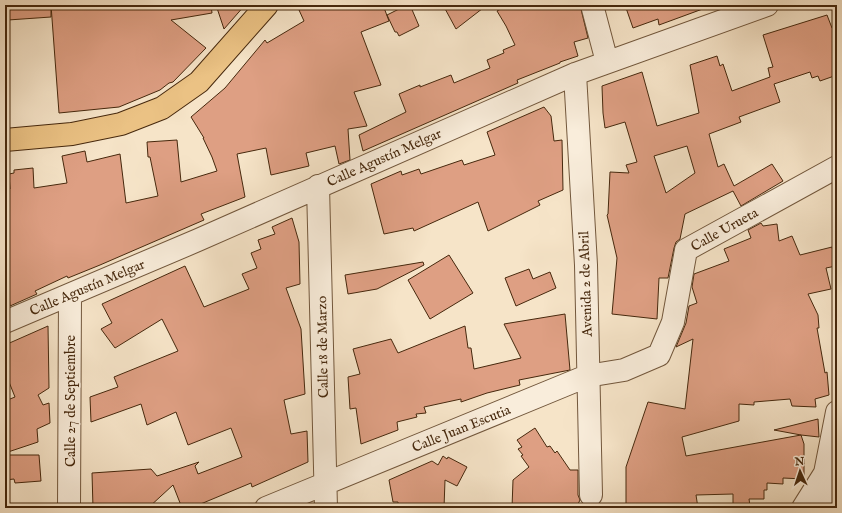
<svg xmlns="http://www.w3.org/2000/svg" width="842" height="513" font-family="'IM FELL English',serif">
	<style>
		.building { fill: #de9f83; stroke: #46280d; fill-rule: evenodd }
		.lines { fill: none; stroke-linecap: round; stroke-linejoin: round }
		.minor-casing { stroke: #72573c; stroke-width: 24 }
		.major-casing { stroke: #46280d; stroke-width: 24 }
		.minor { stroke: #f9eddb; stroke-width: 22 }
		.major { stroke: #ebc284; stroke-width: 22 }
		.labels { text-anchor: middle; stroke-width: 3; stroke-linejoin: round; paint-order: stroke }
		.street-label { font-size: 14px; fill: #46280d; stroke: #f9eddb }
	</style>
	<rect width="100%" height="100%" fill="#f6e4c8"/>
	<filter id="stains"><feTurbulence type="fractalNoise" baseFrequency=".005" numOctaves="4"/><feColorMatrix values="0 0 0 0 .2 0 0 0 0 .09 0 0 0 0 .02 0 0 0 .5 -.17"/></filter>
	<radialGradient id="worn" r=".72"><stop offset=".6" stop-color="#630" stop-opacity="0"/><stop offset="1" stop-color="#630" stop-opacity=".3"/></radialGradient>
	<path class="building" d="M7 5H51V17L8 20Z
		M51 5H73L74 7 103 8 102 5H211L212 13 171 20 206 48 173 82 169 83 160 90 119 107 59 113Z
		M216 5H245L224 29Z
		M312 5H383L389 21 361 32 381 85 354 92 367 126 348 129 350 160 339 164 335 146 306 153 309 166 271 175 266 148 237 154 245 197 201 214 204 220 100 265 68 278 67 276 35 291 37 294 10 306 9 294 5 295V190L10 189 9 174 14 173V170L33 168 34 188 67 183 62 156 85 151 87 162 120 154 126 203 158 196 150 157H148L147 142 177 140 181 182 217 171 212 157 203 138H204L191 117 225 88 265 40 267 43 304 21 299 10Z
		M407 5H410L419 26 399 36 397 32H395L387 15Z
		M443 5H487L456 29Z
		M508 5H580L588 38 574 42 578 56 560 62V63L517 80 518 83 363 151 359 135 406 112 399 94 420 85V87L451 75 454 83 490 68 487 60 504 53 503 50 515 45 506 26 497 11Z
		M625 5H708V7L659 25 658 19 633 28Z
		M827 15 832 28 837 27V75L820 81 818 76 812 78 810 72 774 84 780 102 739 117 741 122 709 134 718 167 724 164 734 186 772 164 783 181 741 206 733 191 685 214 680 239 676 242 674 248 668 278H659L657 319 612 314 617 258 607 215 608 214 610 172 629 173 626 165 637 162 625 122 605 128 603 113 602 86 642 72 657 126 699 113 690 65 717 56 720 66 723 64 732 91 770 77 768 68 773 67 763 35ZM687 146 695 173 666 193 654 156Z
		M544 107 551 116 554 141 562 140 563 190 538 201 540 205 488 231 478 202 414 231 413 228 384 234 371 184 401 171 402 175 419 169 421 174 462 160 464 165 495 155 487 132Z
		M292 218 299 242 300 284 286 288 301 329 305 394 284 400 291 434 307 431 308 462 252 487 251 483 191 508H182L173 485 148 508H93L92 473 151 469 157 476 199 462 195 466 198 474 242 457 231 428 188 445 176 412 147 425 141 404 91 422 90 397 118 387 114 377 178 351 162 319 115 348 101 329 112 323 102 304 185 266 204 307 249 289 242 274 257 268 251 253 261 249 258 240 275 234 272 227Z
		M761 223 763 226 777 224 779 241 792 236 800 255 832 247 836 266 826 268 831 289 808 294 818 315 819 328H817L825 373 827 372 829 395 815 399 816 407 792 406 790 399 754 402V405L739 404V421L682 437 686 456 801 435 774 430 818 419 819 437 801 435 804 444V479L783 478V484L767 483V490H764V499H749L750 506 736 508H733V494L696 495 698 508H626V467L648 402 685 409 693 339 676 347 686 323 689 306 697 303 692 287 694 274 729 261 724 249 751 238 748 230Z
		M449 255 473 293 430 319 408 280Z
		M423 262 424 265 377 289 348 294 345 275Z
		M529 269 533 279 550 272 556 288 516 306 505 278Z
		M565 314 570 370 519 380 520 385 487 393 461 402V399L424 407 426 413 416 414 417 417 397 422 398 430 361 444 356 408 350 409 348 377 360 374 353 349 391 339 398 353 465 326 468 348H471L474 369 521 358 504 324Z
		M48 326 49 388 38 395 43 405 49 403 50 423 37 429 38 442 5 453V401L15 397 5 372V345Z
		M535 428 547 447 550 446 555 453 557 451 570 470H578V495L580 500 576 508H512L513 480 529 467 521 456 523 455 518 449 522 447 517 440Z
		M5 455H39L41 481 15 483 14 479 5 480Z
		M443 456 447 459 448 457 467 467 457 486 445 480 444 508H402V506H398V502H393L389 480 432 461 438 465Z"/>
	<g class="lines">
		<g class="minor-casing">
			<path id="minor" d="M592 5 607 62
				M575 74 586 265 591 495
				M318 186 326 508
				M5 322 198 240 575 74 767 5
				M69 508 70 295
				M266 508 587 376 624 370 659 355 673 322 686 250 837 167
				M803 508 825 473
				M826 508 825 473 837 412"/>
		</g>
		<g class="major-casing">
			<path id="major" d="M5 140 72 134 121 124 162 108 199 82 267 5"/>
		</g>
		<use href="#minor" class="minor"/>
		<use href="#major" class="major"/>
	</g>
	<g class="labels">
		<g class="street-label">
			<text transform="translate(384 157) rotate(-24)" y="5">Calle Agustín Melgar</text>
			<text transform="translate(724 229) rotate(-29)" y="5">Calle Urueta</text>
			<text transform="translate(585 284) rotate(-92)" y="5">Avenida 2 de Abril</text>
			<text transform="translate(87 287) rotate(-23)" y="5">Calle Agustín Melgar</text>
			<text transform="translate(322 347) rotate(-91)" y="5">Calle 18 de Marzo</text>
			<text transform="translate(70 401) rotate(-90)" y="5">Calle 27 de Septiembre</text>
			<text transform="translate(461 428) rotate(-22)" y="5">Calle Juan Escutia</text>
		</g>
	</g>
	<rect width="842" height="513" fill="none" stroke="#f6e4c8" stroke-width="20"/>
	<rect x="6" y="6" width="830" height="501" fill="none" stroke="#46280d" stroke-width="2"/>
	<rect x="10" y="10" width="822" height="493" fill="none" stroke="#46280d"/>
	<g transform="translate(800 471) rotate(357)" stroke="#f9eddb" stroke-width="3" paint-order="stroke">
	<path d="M0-3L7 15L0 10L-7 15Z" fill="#46280d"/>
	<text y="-6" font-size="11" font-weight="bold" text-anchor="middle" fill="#46280d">N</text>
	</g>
	<rect width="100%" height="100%" filter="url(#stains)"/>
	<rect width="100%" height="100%" fill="url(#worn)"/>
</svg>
